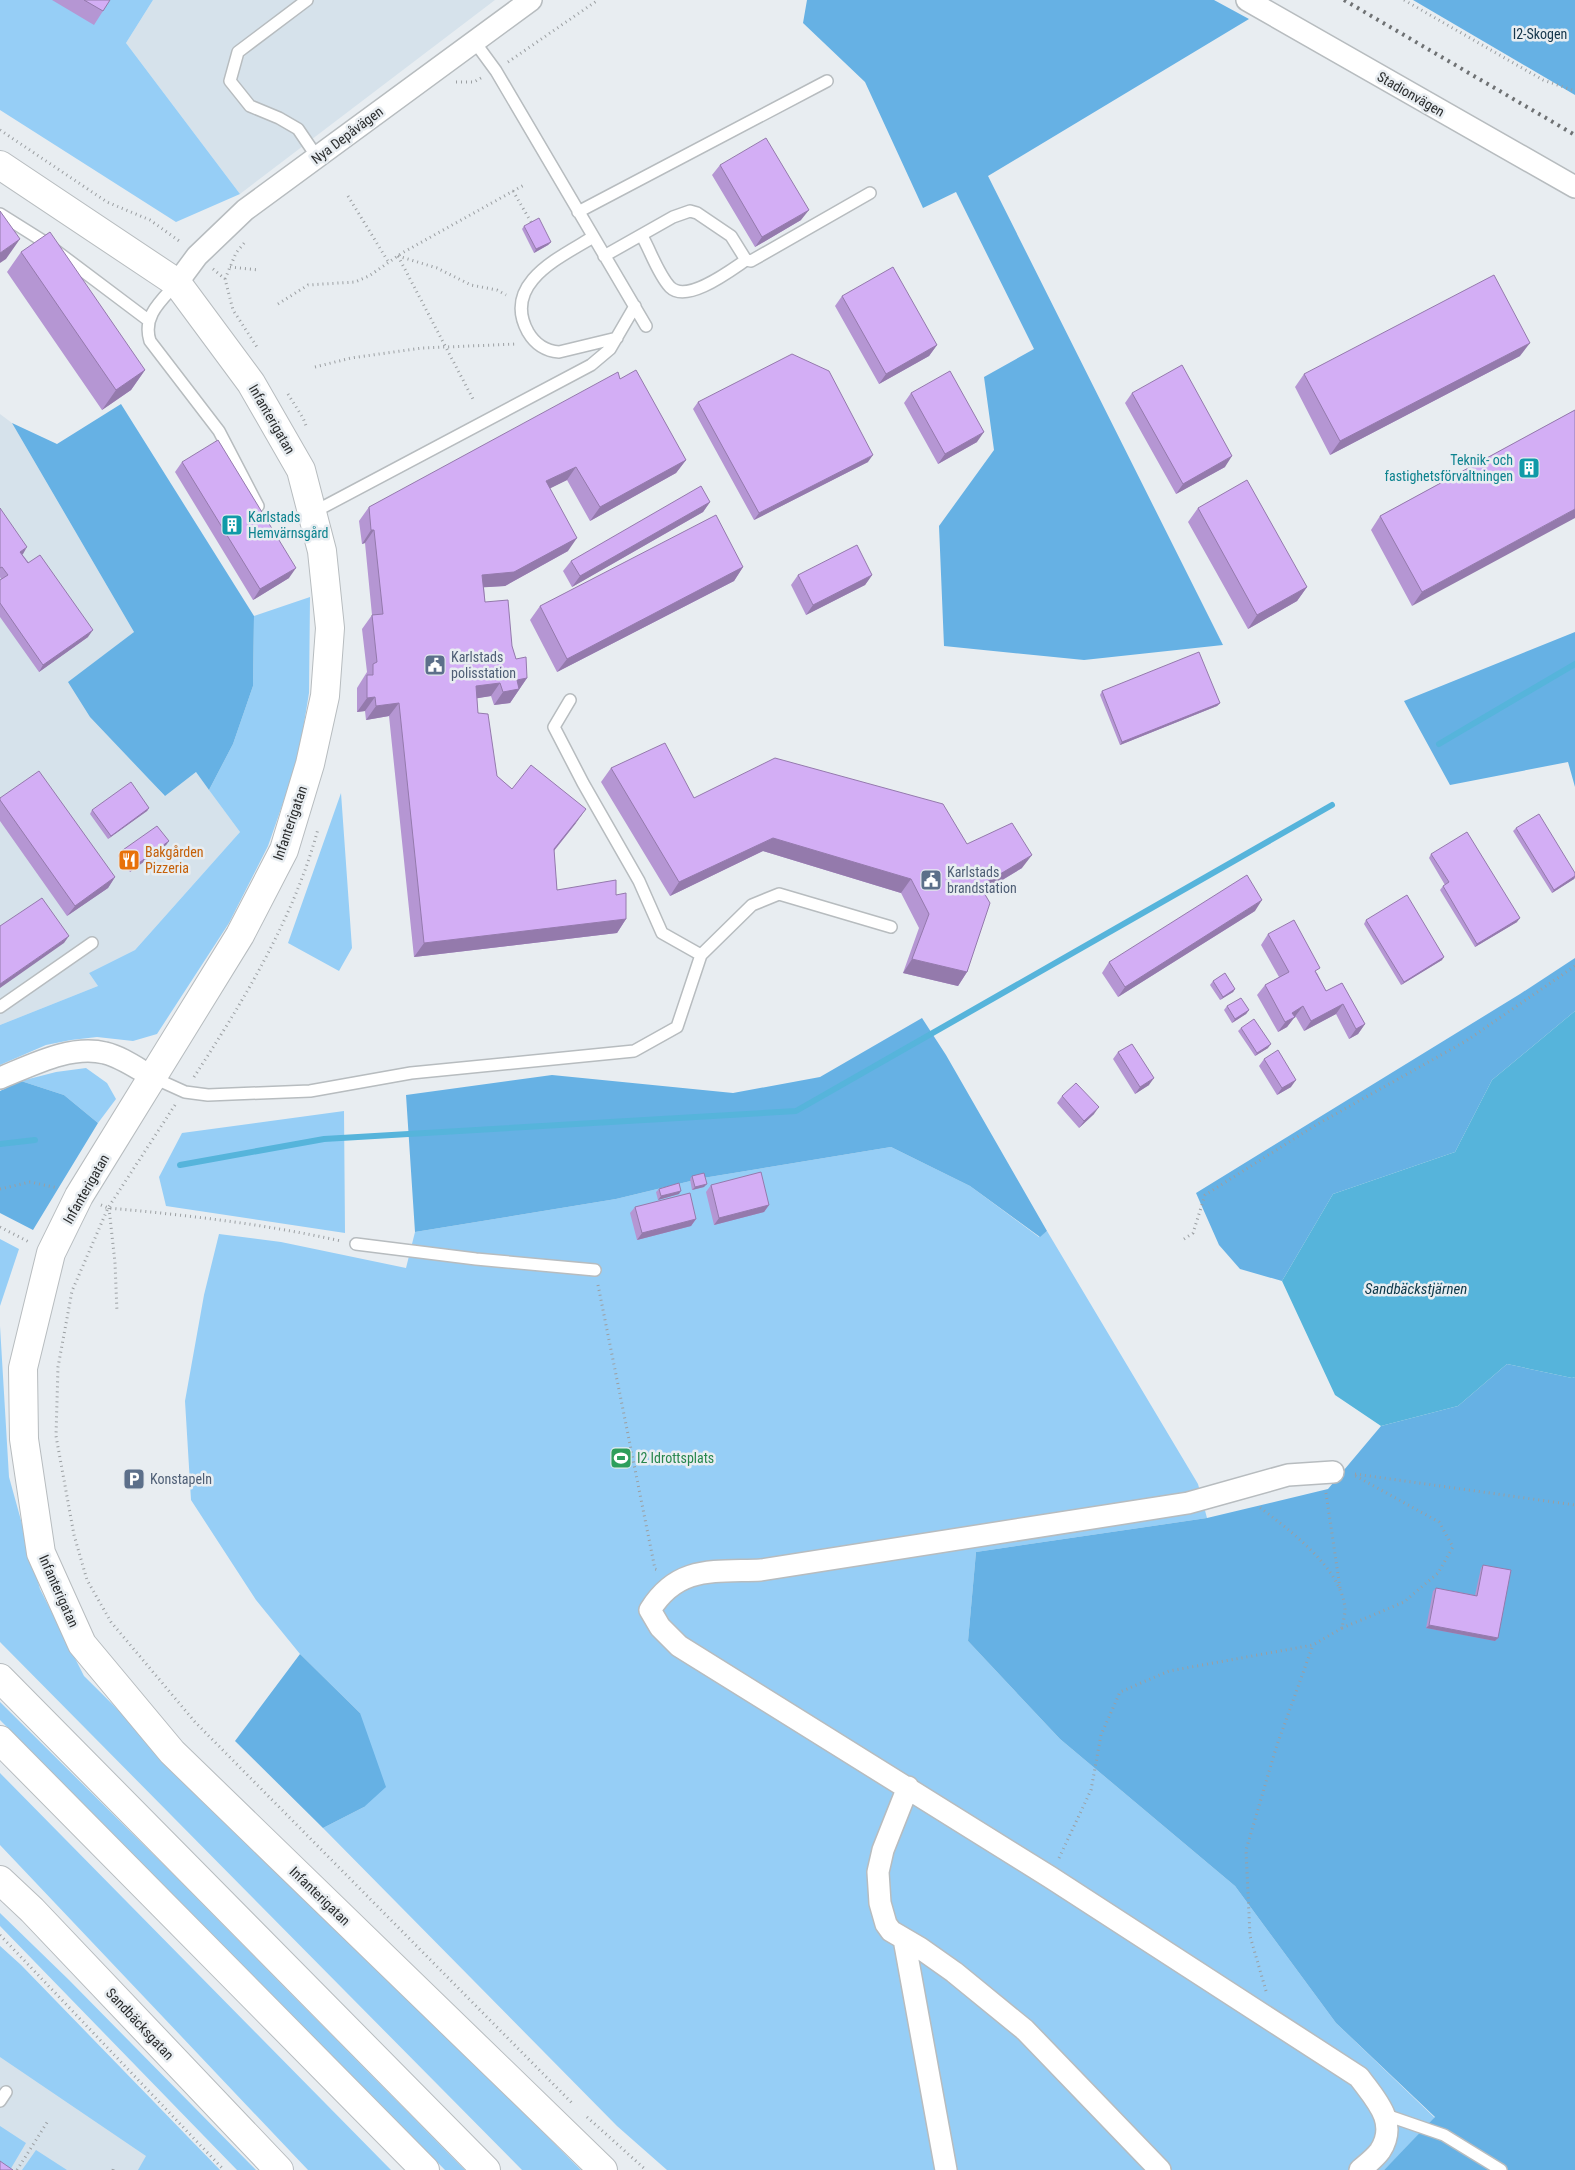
<svg xmlns="http://www.w3.org/2000/svg" width="1575" height="2170" font-family="'Roboto Condensed',sans-serif">
	<style>
		.built { fill: #d6e2eb }
		.green { fill: #96cef6 }
		.forest { fill: #66b1e4 }
		.water { fill: #56b4db }
		.lines { fill: none; stroke-linecap: round; stroke-linejoin: round }
		.stream { stroke: #56b4db; stroke-width: 6 }
		.lane-casing { stroke: #b7bcbf; stroke-width: 14 }
		.street-casing { stroke: #b7bcbf; stroke-width: 24 }
		.secondary-casing { stroke: #b7bcbf; stroke-width: 30 }
		.highway-casing { stroke: #b7bcbf; stroke-width: 30 }
		.path { stroke: #9b9fa2; stroke-width: 3; stroke-dasharray: 1 4; stroke-linecap: butt }
		.lane { stroke: #fff; stroke-width: 11 }
		.street { stroke: #fff; stroke-width: 21 }
		.secondary { stroke: #fff; stroke-width: 28 }
		.highway { stroke: #fff; stroke-width: 28 }
		.rail { stroke: #6e7173; stroke-width: 4; stroke-dasharray: 2.5 5; stroke-linecap: butt }
		.wall { fill: #b596d3 }
		.shaded-wall { fill: #947aac }
		.building { fill: #d3aef5; stroke: #947aac }
		.labels { text-anchor: middle; stroke-width: 5; stroke-linejoin: round; paint-order: stroke }
		.park-label { font-size: 14px; fill: #14354a; stroke: #e8edf1 }
		.street-label { font-size: 14px; fill: #2b2d2e; stroke: #e8edf1 }
		.culture-label { font-size: 14px; fill: #0d838f; stroke: #e8edf1; text-anchor: end }
		.service-label { font-size: 14px; fill: #4e5e75; stroke: #e8edf1; text-anchor: start }
		.food-label { font-size: 14px; fill: #c56008; stroke: #e8edf1; text-anchor: start }
		.leisure-label { font-size: 14px; fill: #27864d; stroke: #e8edf1; text-anchor: start }
		.water-label { font-size: 15px; font-style: italic; fill: #0c3748; stroke: #e8edf1 }
	</style>
	<rect width="100%" height="100%" fill="#e8edf1"/>
	<path class="built" d="M153 0H495L240 194 126 43Z
		M0 414 12 423 134 632 69 682 164 796 196 772 240 832 135 950 89 973 98 986 0 1025Z
		M0 1946 21 1965 220 2170H0Z"/>
	<path class="green" d="M0 0H153L126 43 240 194 176 222 0 110Z
		M310 597 309 693 298 760 268 846 229 923 157 1034 133 1041 97 1037 71 1040 46 1045 0 1065V1025L98 986 89 973 135 950 240 832 209 790 233 744 253 686 254 616Z
		M341 793 352 948 339 971 288 943Z
		M86 1068 107 1083 116 1099 98 1123 64 1095 21 1081 56 1072Z
		M344 1111 345 1233 166 1206 159 1177 182 1133Z
		M891 1147 970 1186 1039 1237 1047 1231 1198 1484 1207 1518 976 1552 968 1641 1060 1739 1235 1886 1336 2023 1435 2118 1384 2170H667L617 2126 323 1828 364 1807 360 1713 300 1654 256 1600 191 1500 185 1401 204 1295 219 1234 281 1242 406 1268 415 1232 616 1199 703 1178Z
		M0 1239 19 1249 0 1306Z
		M0 1326 9 1477 40 1589 84 1676 581 2170H522L0 1642Z
		M0 1702 163 1864 465 2170H445L0 1720Z
		M0 1773 391 2170H308L0 1845Z
		M0 1913 69 1980 256 2170H237L0 1926Z
		M0 1946 21 1965 220 2170H138L146 2156 0 2057Z
		M0 2126 26 2143 10 2170H0Z
		M36 2150 67 2170H22Z"/>
	<path class="forest" d="M807 0H1214L1249 19 988 176 1223 645 1084 660 944 646 939 526 994 450 984 377 1034 349 956 192 923 208 865 82 803 23Z
		M1413 0H1575V95Z
		M121 404 254 616 253 686 233 744 209 790 196 772 165 796 90 717 68 682 134 632 12 423 57 444Z
		M1575 632V787L1568 762 1450 785 1404 701Z
		M1575 958V1011L1492 1080 1455 1152 1333 1194 1282 1281 1240 1269 1219 1245 1196 1193 1520 994Z
		M922 1018 946 1055 1047 1231 1040 1237 970 1186 891 1147 703 1178 616 1199 415 1232 406 1095 552 1075 733 1093 820 1077Z
		M21 1081 64 1095 98 1123 33 1230 0 1213V1091Z
		M1507 1364 1572 1378 1575 1377V2170H1384L1435 2117 1336 2023 1235 1886 1060 1739 968 1641 976 1552 1207 1518 1328 1489 1381 1426 1458 1406Z
		M300 1654 360 1713 386 1787 364 1807 323 1828 235 1741Z"/>
	<path class="water" d="M1575 1011V1377L1572 1378 1507 1364 1458 1406 1381 1426 1335 1395 1282 1281 1333 1194 1455 1152 1492 1080Z"/>
	<g class="lines">
		<path class="stream" d="M1439 744 1575 664
			M0 1144 35 1140
			M180 1165 324 1139 796 1111 1332 805"/>
		<g class="lane-casing">
			<path id="lane" d="M307 0 238 52 230 81 250 106 279 118 298 129 317 157
				M474 41 496 71 646 326
				M578 212 827 81
				M0 214 43 241 148 320
				M642 236C651 252 658 274 670 287 687 304 731 270 746 260
				M593 237C561 257 501 283 528 332 535 344 546 351 559 352L617 338
				M604 256 673 217 690 211 697 213 731 236 746 260 751 261 870 193
				M177 283C161 301 142 316 150 341L219 431 258 506
				M312 513 591 365 610 349 635 306
				M570 700 554 727 583 783 639 881 662 933 701 955
				M0 1007 92 943
				M154 1078 185 1092 208 1095 310 1091 411 1073 634 1051 677 1027 701 955 752 905 779 894 891 927
				M356 1244 476 1259 595 1270
				M0 2101 6 2092
				M1386 2115 1444 2135 1501 2170"/>
		</g>
		<g class="street-casing">
			<path id="street" d="M1247 0 1575 187
				M177 283 197 256 245 210 531 0
				M0 1078C30 1066 71 1044 105 1053 122 1057 138 1069 154 1078
				M1333 1472 1288 1475 1188 1503 761 1570C714 1572 678 1565 650 1610L660 1627 679 1646 1050 1877 1359 2077C1375 2099 1399 2122 1380 2151 1375 2158 1367 2164 1360 2170
				M908 1787 883 1850 878 1872 880 1903 886 1924 891 1931 920 1948 954 1972 1025 2030 1160 2170
				M904 1939 946 2170"/>
		</g>
		<g class="secondary-casing">
			<path id="secondary" d="M0 165 177 283 251 383 301 470 322 551 330 628 325 696 310 764 284 850 240 935 79 1196 51 1253 23 1368 24 1439 41 1553 82 1644 172 1752 603 2170
				M0 1880 32 1910 279 2170"/>
		</g>
		<g class="highway-casing">
			<path id="highway" d="M0 1678 486 2170
				M0 1740 425 2170"/>
		</g>
		<path class="path" d="M1404 0 1543 80 1575 91
			M508 62 598 0
			M456 82H474L481 78
			M0 130 107 202 150 220 182 243
			M513 191 531 222
			M348 196 389 263
			M398 256 474 401
			M398 256 437 268 471 285 497 290 506 295
			M230 267 259 270
			M213 269 225 279 233 310 257 347
			M225 279 236 253 245 242
			M278 304 308 285 355 282 369 276 402 253 524 185
			M315 367 351 358 422 348 517 344
			M288 394 303 418 307 428
			M194 1077C244 1000 294 918 318 829
			M175 1105 108 1208 72 1291 58 1367 56 1436 74 1535 87 1580 111 1622 195 1722 572 2103
			M0 1189 30 1182 58 1188
			M101 1205 108 1208C187 1215 264 1224 341 1241
			M109 1208 115 1263 117 1312
			M0 1227 31 1243
			M1184 1239 1193 1233 1205 1195 1316 1125 1466 1041 1575 966
			M598 1285 655 1569 658 1570
			M1355 1474 1575 1505
			M1326 1493 1340 1588
			M1342 1628 1404 1602 1438 1573 1453 1547 1439 1522 1352 1474
			M1059 1858 1091 1790 1101 1735 1120 1692 1169 1671 1313 1645 1342 1628C1343 1622 1345 1615 1345 1609 1342 1568 1288 1529 1258 1506
			M0 1935 224 2170
			M1266 1991 1250 1936 1246 1850 1276 1748 1313 1645
			M587 2117 646 2170
			M17 2170 48 2121
			M113 2170 114 2166"/>
		<use href="#lane" class="lane"/>
		<use href="#street" class="street"/>
		<use href="#secondary" class="secondary"/>
		<use href="#highway" class="highway"/>
		<path class="rail" d="M1344 0 1575 135"/>
	</g>
	<path class="wall" d="M52 0H110L94 25Z
		M720 165 801 220 755 247 712 175Z
		M524 226 551 242 548 245 534 253 522 229Z
		M21 252 145 370 131 390 102 410 7 272Z
		M842 296 937 345 929 356 879 384 835 306Z
		M1520 356 1330 455 1295 387 1304 374Z
		M620 379 686 460 676 473 590 521 567 480 550 488 568 551 505 586 484 587 485 602 512 646 516 659 527 678 510 703 494 705 491 696 477 698 478 713 497 776 512 789 576 823 554 851 557 890 616 895 626 919 617 933 414 957 389 716 366 720 365 711 357 712V688L367 672 362 629 372 615 365 543 362 544 359 521 369 507Z
		M911 393 977 442 938 464 904 403Z
		M1132 393 1225 467 1176 494 1125 403Z
		M698 402 868 462 754 520 693 409Z
		M1575 410 1412 606 1371 530 1380 516Z
		M182 462 289 578 253 600 175 472Z
		M710 502 703 512 572 587 563 571 571 561Z
		M0 508 22 554 88 637 39 672 0 617V580L1 579 0 577Z
		M1198 508 1307 587 1297 601 1248 629 1188 522Z
		M743 567 734 581 557 672 530 620 540 606Z
		M798 575H872L865 585 806 615 791 585Z
		M1102 691 1220 703 1217 706 1120 745 1100 695Z
		M611 768 694 798 967 844 1022 868 983 892 967 972 958 986 903 973 919 928 901 893 763 851 670 896 601 782Z
		M0 798 115 877 108 888 67 916 0 821Z
		M149 808 147 811 108 839 90 814 92 810Z
		M1516 828 1575 873V878L1574 879 1552 893 1513 831Z
		M169 841 166 845 130 872 118 856 120 852Z
		M1431 854 1517 922 1475 947 1440 890 1443 886 1445 885 1429 858Z
		M1255 911 1118 997 1102 973 1109 962Z
		M1366 920 1442 960 1401 985 1364 924Z
		M1268 934 1317 973 1326 991 1342 983 1365 1024 1358 1034 1349 1039 1336 1014 1304 1031 1296 1017 1294 1018 1287 1027 1278 1032 1257 995 1265 985 1279 977 1261 945Z
		M1213 981 1235 989 1233 992 1220 1000 1210 985Z
		M1227 1006 1249 1010 1246 1014 1232 1023 1224 1010Z
		M1241 1028 1268 1048 1255 1056 1238 1031Z
		M1118 1052 1149 1085 1135 1094 1113 1059Z
		M1264 1059 1291 1087 1277 1095 1259 1066Z
		M1062 1096 1094 1114 1079 1128 1057 1103Z
		M692 1176 704 1187 692 1190 690 1179Z
		M711 1185 769 1205 764 1212 714 1225 706 1192Z
		M659 1189 679 1194 658 1200 656 1192Z
		M635 1207 696 1219 691 1226 637 1240 630 1213Z
		M1483 1565 1498 1638 1495 1641 1426 1628 1433 1591 1436 1588 1475 1595 1481 1568Z"/>
	<path class="shaded-wall" d="M809 210 801 220 755 247 762 237Z
		M20 239 6 259 0 263V253Z
		M551 242 548 245 534 253 536 249Z
		M1530 343 1520 356 1330 455 1340 441Z
		M937 345 929 356 879 384 886 374Z
		M145 370 131 390 102 410 116 390Z
		M984 432 977 442 938 464 945 454Z
		M873 455 868 462 754 520 759 513Z
		M1232 456 1225 467 1176 494 1183 484Z
		M686 460 676 473 590 521 600 507Z
		M576 467 567 480 537 495 546 481Z
		M710 502 703 512 572 587 580 576Z
		M1575 509V518L1412 606 1422 592Z
		M371 530H374L365 543 362 544Z
		M577 538 568 551 505 586 473 588 482 575Z
		M27 547 23 554 15 559 20 552Z
		M743 567 734 581 557 672 567 659Z
		M296 568 289 578 253 600 260 589Z
		M872 575 865 585 806 615 813 605Z
		M1307 587 1297 601 1248 629 1257 615Z
		M93 630 88 637 39 672 43 665Z
		M527 678 510 703 494 705 503 692 517 680Z
		M500 683 491 696 467 700 476 686Z
		M375 697 365 711 357 712 367 698Z
		M399 703 389 716 366 720 376 706Z
		M1220 703 1217 706 1120 745 1122 742Z
		M149 808 147 811 108 839 111 836Z
		M586 809 576 823 544 863 554 849Z
		M773 838 911 879 901 893 763 851 670 896 679 882Z
		M169 841 166 845 130 872 132 868Z
		M1032 855 1022 868 970 899 980 886Z
		M1575 876 1574 879 1552 893 1554 890Z
		M115 877 108 888 67 916 75 906Z
		M1262 900 1255 911 1118 997 1125 987Z
		M1520 918 1517 922 1475 947 1477 944Z
		M626 919 617 933 414 957 424 943Z
		M69 936 64 943 0 988V984Z
		M1444 957 1442 960 1401 985 1404 982Z
		M912 959 967 972 958 986 903 973Z
		M1235 989 1233 992 1220 1000 1223 997Z
		M1343 1004 1336 1014 1304 1031 1311 1021Z
		M1303 1006 1287 1027 1278 1032 1292 1013Z
		M1249 1010 1246 1014 1232 1023 1235 1019Z
		M1365 1024 1358 1034 1349 1039 1356 1029Z
		M1271 1044 1268 1048 1255 1056 1257 1053Z
		M1154 1078 1149 1085 1135 1094 1140 1087Z
		M1296 1080 1291 1087 1277 1095 1282 1088Z
		M1099 1107 1094 1114 1079 1128 1084 1121Z
		M707 1184 704 1187 692 1190 695 1187Z
		M681 1191 679 1194 658 1200 661 1196Z
		M769 1205 764 1212 714 1225 719 1218Z
		M696 1219 691 1226 637 1240 642 1233Z
		M1429 1625 1498 1638 1495 1641 1426 1628Z"/>
	<path class="building" d="M84 0H110L103 11Z
		M766 138 809 210 762 237 720 165Z
		M0 211 20 239 0 253Z
		M539 218 551 242 536 249 524 226Z
		M50 232 145 370 116 390 21 252Z
		M893 267 937 345 886 374 842 296Z
		M1494 275 1530 343 1340 441 1304 374Z
		M792 354 829 371 873 455 759 513 698 402Z
		M1182 365 1232 456 1183 484 1132 393Z
		M636 370 686 460 600 507 576 467 546 481 577 538 514 572 482 575 485 602 508 600 512 646 516 659 526 657 527 678 517 680 519 689 503 692 500 683 476 686 478 713 488 714 497 776 512 789 531 765 586 809 554 849 557 890 616 880V895L626 893V919L424 943 399 703 376 706 375 697 367 698V675H373V664L377 662 372 615 383 614 374 530H371L369 507 618 372 620 379Z
		M950 371 984 432 945 454 911 393Z
		M1575 410V509L1422 592 1380 516Z
		M218 440 296 568 260 589 182 462Z
		M1247 480 1307 587 1257 615 1198 508Z
		M701 486 710 502 580 576 571 561Z
		M0 508 27 547 20 552 28 563 40 555 93 630 43 665 0 603V580L8 575 2 567 0 568Z
		M716 515 743 567 567 659 540 606Z
		M857 545 872 575 813 605 798 575Z
		M1199 652 1220 703 1122 742 1102 691Z
		M665 743 694 798 775 758 943 804 967 844 1012 823 1032 855 980 886 990 903 967 972 912 959 929 914 911 879 773 838 679 882 611 768Z
		M39 771 115 877 75 906 0 800V798Z
		M131 782 149 808 111 836 92 810Z
		M1539 814 1575 873V876L1554 890 1516 828Z
		M157 826 169 841 132 868 120 852Z
		M1467 832 1520 918 1477 944 1443 886 1449 882 1431 854Z
		M1247 875 1262 900 1125 987 1109 962Z
		M1407 895 1444 957 1404 982 1366 920Z
		M42 898 69 936 0 984V926Z
		M1294 920 1320 968 1315 971 1326 991 1342 983 1365 1024 1356 1029 1343 1004 1311 1021 1303 1006 1292 1013 1295 1017 1285 1022 1265 985 1289 972 1268 934Z
		M1225 973 1235 989 1223 997 1213 981Z
		M1241 998 1249 1010 1235 1019 1227 1006Z
		M1254 1019 1271 1044 1257 1053 1241 1028Z
		M1132 1044 1154 1078 1140 1087 1118 1052Z
		M1278 1050 1296 1080 1282 1088 1264 1059Z
		M1076 1083 1099 1107 1084 1121 1062 1096Z
		M761 1172 769 1205 719 1218 711 1185Z
		M704 1173 707 1184 695 1187 692 1176Z
		M679 1183 681 1191 661 1196 659 1189Z
		M690 1193 696 1219 642 1233 635 1207Z
		M1483 1565 1511 1570 1498 1638 1429 1625 1436 1588 1477 1596Z
		M0 2161 13 2170H0Z"/>
	<defs>
		<g id="building-square" transform="scale(1.125)"><rect x="-9" y="-9" width="18" height="18" rx="4" fill="#0f9aa8" stroke="#e8edf1"/><path d="M-4-6H4V6H1V3H-1V6H-4ZM-2.5-4.3h1.7v1.8h-1.7ZM.8-4.3h1.7v1.8H.8ZM-2.5-1h1.7V.8h-1.7ZM.8-1h1.7V.8H.8Z" fill="#fff"/></g>
		<g id="civic-square" transform="scale(1.125)"><rect x="-9" y="-9" width="18" height="18" rx="4" fill="#5c6f8a" stroke="#e8edf1"/><path d="M-.6-6.5H3V-4.5H.6V-3L4-1V1h2V6H-6V1h2V-1L-.6-3ZM-1.2 2.5V6h2.4V2.5Z" fill="#fff"/></g>
		<g id="restaurant-square" transform="scale(1.125)"><rect x="-9" y="-9" width="18" height="18" rx="4" fill="#e8710a" stroke="#e8edf1"/><path d="M-5-6h1v4h1v-4h1v4h1v-4h1v5L-1.5 .5V6h-2V.5L-5-1ZM5-6V6H3V1.5H1.5Q1.5-4 5-6Z" fill="#fff"/></g>
		<g id="stadium-square" transform="scale(1.125)"><rect x="-9" y="-9" width="18" height="18" rx="4" fill="#2e9e5b" stroke="#e8edf1"/><path d="M0-5a6.5 5 0 1 0 0 10a6.5 5 0 1 0 0-10ZM-3.5-1.8h7v3.6h-7Z" fill="#fff"/></g>
		<g id="parking-square" transform="scale(1.125)"><rect x="-9" y="-9" width="18" height="18" rx="4" fill="#5c6f8a" stroke="#e8edf1"/><path d="M-3.5-5.5H1a3.5 3.5 0 0 1 0 7H-1V5.5H-3.5ZM-1-3.4V-.6H.8a1.4 1.4 0 0 0 0-2.8Z" fill="#fff"/></g>
	</defs>
	<g fill-rule="evenodd">
		<use href="#building-square" x="1529" y="468"/>
		<use href="#building-square" x="232" y="525"/>
		<use href="#civic-square" x="435" y="665"/>
		<use href="#restaurant-square" x="129" y="860"/>
		<use href="#civic-square" x="931" y="880"/>
		<use href="#stadium-square" x="621" y="1458"/>
		<use href="#parking-square" x="134" y="1479"/>
	</g>
	<g class="labels">
		<g class="park-label">
			<text x="1540" y="39">I2-Skogen</text>
		</g>
		<g class="street-label">
			<text transform="translate(1411 94) rotate(30)" y="5">Stadionvägen</text>
			<text transform="translate(347 135) rotate(-37)" y="5">Nya Depåvägen</text>
			<text transform="translate(272 419) rotate(60)" y="5">Infanterigatan</text>
			<text transform="translate(290 823) rotate(-71)" y="5">Infanterigatan</text>
			<text transform="translate(86 1189) rotate(-60)" y="5">Infanterigatan</text>
			<text transform="translate(59 1591) rotate(66)" y="5">Infanterigatan</text>
			<text transform="translate(320 1896) rotate(44)" y="5">Infanterigatan</text>
			<text transform="translate(140 2024) rotate(47)" y="5">Sandbäcksgatan</text>
		</g>
		<g class="culture-label">
			<text x="1513" y="465">Teknik- och<tspan x="1513" dy="16">fastighetsförvaltningen</tspan></text>
			<text x="248" y="522" text-anchor="start">Karlstads<tspan x="248" dy="16">Hemvärnsgård</tspan></text>
		</g>
		<g class="service-label">
			<text x="451" y="662">Karlstads<tspan x="451" dy="16">polisstation</tspan></text>
			<text x="947" y="877">Karlstads<tspan x="947" dy="16">brandstation</tspan></text>
			<text x="150" y="1484">Konstapeln</text>
		</g>
		<g class="food-label">
			<text x="145" y="857">Bakgården<tspan x="145" dy="16">Pizzeria</tspan></text>
		</g>
		<g class="leisure-label">
			<text x="637" y="1463">I2 Idrottsplats</text>
		</g>
		<g class="water-label">
			<text x="1416" y="1294">Sandbäckstjärnen</text>
		</g>
	</g>
</svg>
